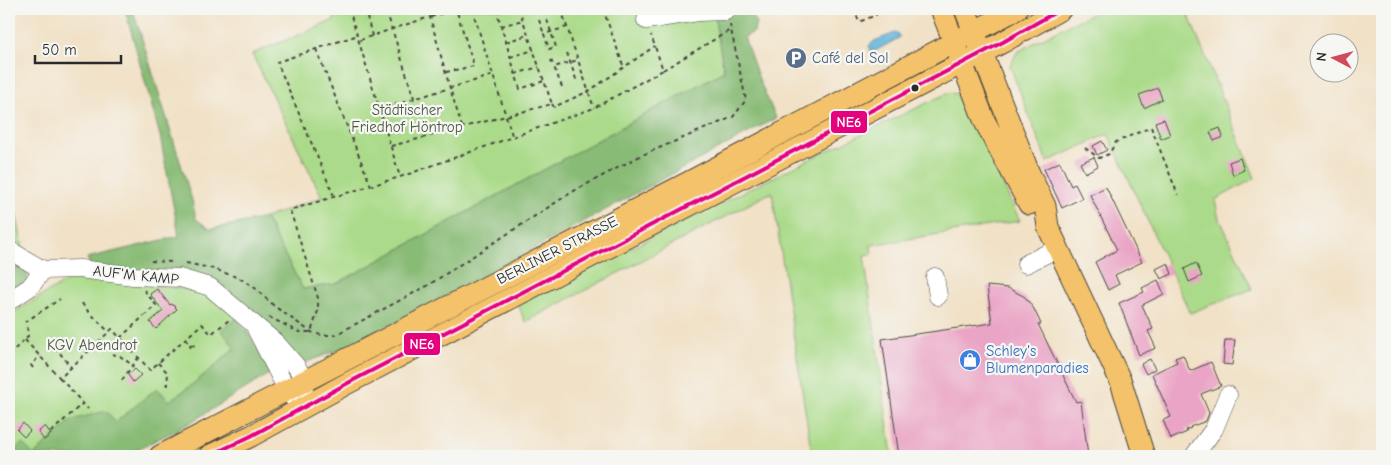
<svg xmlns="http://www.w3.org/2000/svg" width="1391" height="465" font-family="'Comic Neue',sans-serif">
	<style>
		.green { fill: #abdb8a; stroke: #6b835a }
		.forest { fill: #88bb76; stroke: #5a7350 }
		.water { fill: #5fb2da; stroke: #456e82 }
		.building { fill: #eaa5c6 }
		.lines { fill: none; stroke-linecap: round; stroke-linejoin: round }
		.minor-casing { stroke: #494642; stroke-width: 19 }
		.major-casing { stroke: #494642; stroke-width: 23 }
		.path { stroke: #494642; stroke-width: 2; stroke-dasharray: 4 4; stroke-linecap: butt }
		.minor { stroke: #fff; stroke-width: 18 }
		.major { stroke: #f4c26a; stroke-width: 21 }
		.bus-1-casing { stroke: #f6f6f2; stroke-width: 8 }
		.bus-1 { stroke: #e5007d; stroke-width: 4 }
		.bus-dot { fill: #2b2b2b; stroke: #f6f6f2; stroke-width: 2 }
		.labels { text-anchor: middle; stroke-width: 4.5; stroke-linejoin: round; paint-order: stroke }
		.service-label { font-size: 15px; fill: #4e5e75; stroke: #f6f6f2; text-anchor: start }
		.park-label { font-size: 15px; fill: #4b5743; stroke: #f6f6f2 }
		.street-label { font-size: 15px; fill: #2b2b2b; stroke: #f6f6f2 }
		.shop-label { font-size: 15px; fill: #366cbe; stroke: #f6f6f2; text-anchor: start }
		.line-badge { stroke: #f6f6f2; stroke-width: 2 }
		.badge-label { font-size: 14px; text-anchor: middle; font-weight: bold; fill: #fff }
	</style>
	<rect width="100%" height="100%" fill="#f6f6f2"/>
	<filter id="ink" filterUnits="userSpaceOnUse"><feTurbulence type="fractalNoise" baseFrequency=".02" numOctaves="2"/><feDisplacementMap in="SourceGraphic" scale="10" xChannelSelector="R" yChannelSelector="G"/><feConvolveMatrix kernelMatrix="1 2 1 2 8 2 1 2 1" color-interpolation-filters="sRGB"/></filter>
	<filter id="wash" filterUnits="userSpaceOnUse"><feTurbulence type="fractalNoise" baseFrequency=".0096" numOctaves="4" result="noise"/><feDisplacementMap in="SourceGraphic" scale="20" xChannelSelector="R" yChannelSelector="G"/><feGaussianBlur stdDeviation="1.12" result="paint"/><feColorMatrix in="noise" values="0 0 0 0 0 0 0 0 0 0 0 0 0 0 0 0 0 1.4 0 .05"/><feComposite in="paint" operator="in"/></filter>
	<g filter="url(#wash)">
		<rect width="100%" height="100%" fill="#f1e1c6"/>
		<path class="green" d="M331 9H713L724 71 336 284 303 289 265 218 322 197 252 54 335 20Z
			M1103 9H1186L1255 178 1215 200 1218 215 1252 289 1190 313 1108 134 1047 162 1010 66 1017 52 1062 28Z
			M950 92 961 96 1020 221 871 245 872 254 864 255 892 456H812L772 192 525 322 518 304 812 158Z
			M9 176 23 248 33 256 9 254Z
			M77 275 209 292 237 318 235 347C214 368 193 385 169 401L157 388 116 422 72 420 34 455 22 443 9 456V315Z"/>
		<path class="forest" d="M125 9H132L134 13 192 200 196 219 210 229 265 218 303 289 336 284 724 71 713 9H760L751 15 756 23 754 32 744 37 760 82 776 118 364 340 304 363 211 283 92 269 87 258 179 236 160 136Z
			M9 254 27 267 28 287 9 299Z
			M237 318 262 353 271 373 183 427 123 456H9L22 443 34 455 72 420 106 411 116 422 157 388 169 401C193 385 214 368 235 348L221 330Z"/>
		<path class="water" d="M895 33 899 35V38L875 51H870L869 46 874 41Z"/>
		<g id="blocks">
			<path class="building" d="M1158 88 1162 99 1144 108 1139 95Z
				M1164 119 1170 135 1161 139 1155 122Z
				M1220 128 1223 137 1214 141 1210 132Z
				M1102 141 1107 150 1097 155 1093 146Z
				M1094 157 1098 166 1085 173 1080 163Z
				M1240 158 1244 170 1233 175 1229 162Z
				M1060 162 1071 186 1075 184 1082 198 1062 208 1044 169Z
				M1106 187 1142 262 1115 275 1119 284 1108 290 1095 262 1117 250 1090 195Z
				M1168 263 1172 274 1161 279 1156 269Z
				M1196 263 1202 276 1189 282 1184 269Z
				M1158 280 1164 294 1142 305 1153 329 1148 331 1156 348 1139 355 1119 303 1144 292 1142 288Z
				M987 286 1008 288 1025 297 1034 309 1041 324H1038L1076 402 1081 401 1088 456H899L882 339 992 323Z
				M157 289 170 305 172 304 177 309 156 329 150 322 163 311 150 294Z
				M1225 340H1235L1232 365 1223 364Z
				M1183 355 1190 371 1211 362 1221 386 1201 394 1209 413 1206 421 1190 427 1191 428 1186 430 1187 432 1171 439 1163 420 1171 417 1152 374 1177 362 1175 358Z
				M1150 359 1155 369 1146 374 1141 364Z
				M135 369 141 375 133 382 128 375Z
				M23 423 30 431 24 437 17 430Z
				M45 426 51 434 44 440 38 432Z"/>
		</g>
	</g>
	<g filter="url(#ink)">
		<use href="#blocks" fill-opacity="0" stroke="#494642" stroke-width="1"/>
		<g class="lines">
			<g class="minor-casing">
				<path id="minor" d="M646 20 698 12 726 11
					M9 250 43 270 80 269 133 276 180 278 210 287 276 343 296 366 305 381 301 408
					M1026 264 1058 248
					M935 277 938 296
					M9 301 30 287 43 270
					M256 329 287 390 295 400
					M1194 456 1214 429 1228 395"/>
			</g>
			<g class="major-casing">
				<path id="major" d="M941 9 985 122 1029 204
					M965 9 1029 173 1045 206 1048 227 1121 382 1144 456
					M160 456 689 182 1017 9
					M209 456 251 436 348 383 1003 42 1061 9"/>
			</g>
			<path class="path" d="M349 9 400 177
				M365 9 372 36
				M472 9 512 135
				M496 9 520 89 544 81
				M561 9 594 108
				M603 9 623 65
				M854 9 859 22 876 15 875 12
				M531 10 536 9
				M496 11 502 9
				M830 11 837 9
				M431 17 455 9
				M539 20 544 34
				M547 20 556 47 549 49 544 34 567 27
				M501 26 523 20
				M360 40 392 29 386 9
				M506 42 527 35
				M316 49 371 186
				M567 53 577 82
				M510 57 534 50
				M551 60 554 67
				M663 70 732 29
				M446 72 474 66 456 9
				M515 74 539 67
				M562 87 554 67 578 60
				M552 104 554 107 589 91 655 46
				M380 109 450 88 430 17 392 29 414 98
				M462 127 450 88 494 75
				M391 146 552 104 519 9
				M1085 148 1099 158 1109 154 1116 142 1151 127 1178 195
				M334 196 277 62 358 35
				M151 261 171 262
				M186 263 214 269 239 278 253 286 274 306 311 332 321 335H335L427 286 572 192 640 156 733 117 746 100 730 25
				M82 303 85 308 109 332
				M269 317 299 332H311L318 311V298L290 210 400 177 594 108 663 70 651 35
				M25 322 60 299
				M120 338 156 305 144 290
				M185 339 190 344 195 346
				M25 340 60 378 112 329 150 370 202 324 211 334 229 320
				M190 344 191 350
				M55 347 71 367
				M112 354 120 356 132 365
				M9 355 28 336 27 324
				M158 363 168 373 167 385 164 383
				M33 368 31 365 40 356
				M60 378 88 409
				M122 380 139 357
				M51 432 83 403"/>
			<use href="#minor" class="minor"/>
			<use href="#major" class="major"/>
			<g class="bus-1-casing">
				<path id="bus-1" d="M209 456 251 436 348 383 1003 42 1061 9"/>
			</g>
			<use href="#bus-1" class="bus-1"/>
		</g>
	</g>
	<defs>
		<g id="parking-disc" transform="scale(1.125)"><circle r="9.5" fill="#5c6f8a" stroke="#f6f6f2"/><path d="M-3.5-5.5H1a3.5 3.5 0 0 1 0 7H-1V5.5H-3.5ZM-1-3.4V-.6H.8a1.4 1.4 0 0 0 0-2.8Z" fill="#fff"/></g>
		<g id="shop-disc" transform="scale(1.125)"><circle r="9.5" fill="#3f7fe0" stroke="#f6f6f2"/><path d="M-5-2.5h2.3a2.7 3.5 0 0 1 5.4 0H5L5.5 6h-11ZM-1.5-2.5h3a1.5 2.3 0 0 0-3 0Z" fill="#fff"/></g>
	</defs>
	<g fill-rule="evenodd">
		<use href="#parking-disc" x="796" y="58"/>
		<use href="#shop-disc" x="970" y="360"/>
	</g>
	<circle class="bus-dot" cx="915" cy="88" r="4.5"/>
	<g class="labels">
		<g class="service-label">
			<text x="812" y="63">Café del Sol</text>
		</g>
		<g class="park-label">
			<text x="407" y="115">Städtischer<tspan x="407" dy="17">Friedhof Höntrop</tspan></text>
			<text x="92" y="350">KGV Abendrot</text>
		</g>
		<g class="street-label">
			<text transform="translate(557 250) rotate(-27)" y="5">BERLINER STRASSE</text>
			<text transform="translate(136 275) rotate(6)" y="5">AUF'M KAMP</text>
		</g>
		<g class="shop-label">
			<text x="986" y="356">Schley's<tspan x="986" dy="17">Blumenparadies</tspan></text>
		</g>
	</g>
	<g class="line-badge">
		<rect x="830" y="110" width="38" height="24" rx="5" fill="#e5007d"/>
		<rect x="403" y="332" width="38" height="24" rx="5" fill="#e5007d"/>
	</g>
	<g class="badge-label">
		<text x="849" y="127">NE6</text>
		<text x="422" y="349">NE6</text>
	</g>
	<rect width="1391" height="465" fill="none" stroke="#f6f6f2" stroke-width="30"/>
	<g transform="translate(1334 58) rotate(276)"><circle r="24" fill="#f6f6f2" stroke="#a5a5a2"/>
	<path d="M0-4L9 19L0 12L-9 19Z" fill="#d1495b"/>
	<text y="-8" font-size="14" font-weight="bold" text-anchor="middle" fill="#2b2b2b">N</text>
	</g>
	<path d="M35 55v8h86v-8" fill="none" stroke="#2b2b2b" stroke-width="2.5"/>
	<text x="42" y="55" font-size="15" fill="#2b2b2b" stroke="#f6f6f2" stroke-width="4" paint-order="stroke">50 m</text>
</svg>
